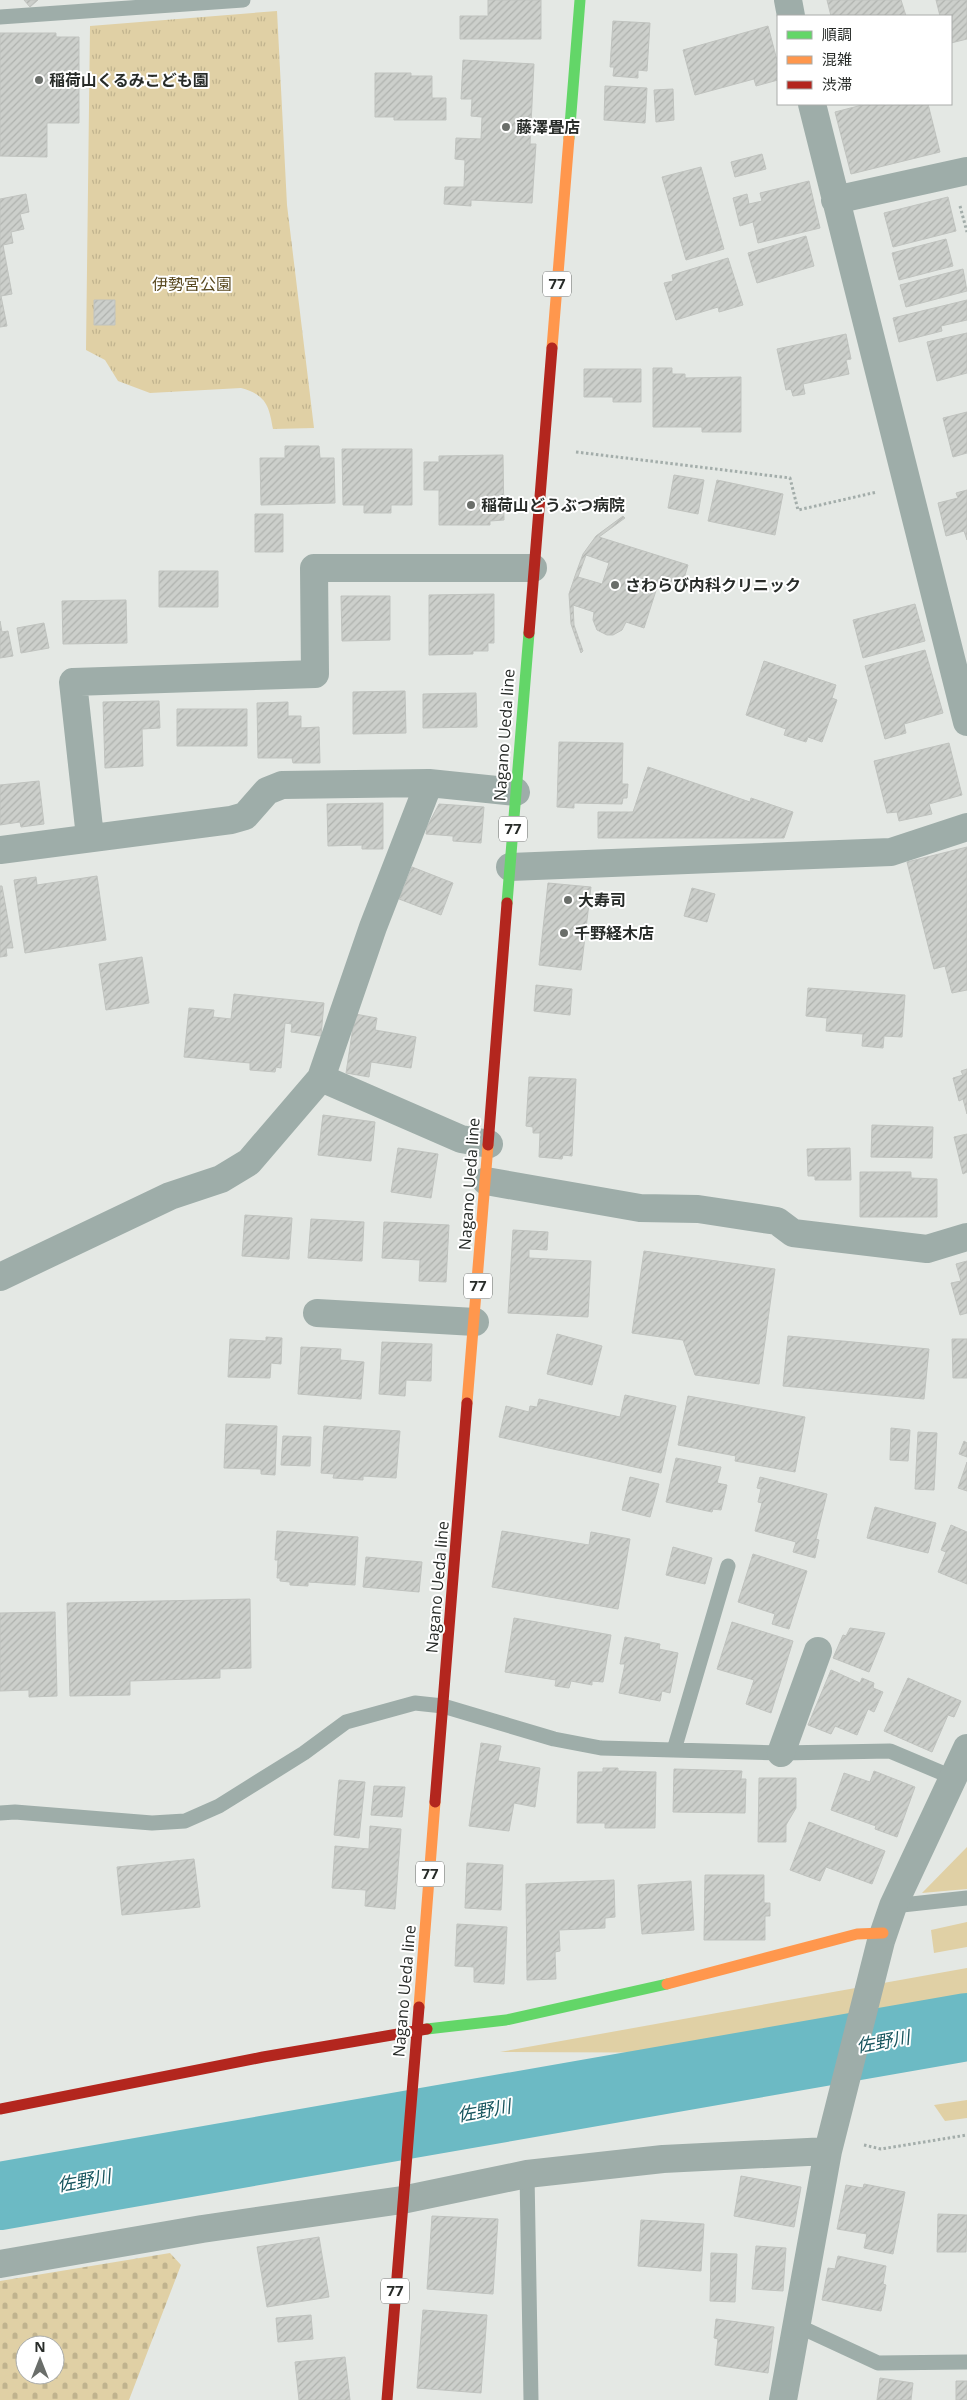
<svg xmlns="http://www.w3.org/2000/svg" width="967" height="2400" font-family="'Open Sans','Noto Sans JP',sans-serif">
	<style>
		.grass { fill: #e0d0a5 }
		.cemetery { fill: url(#cemetery-stones); fill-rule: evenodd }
		.park { fill: url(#park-tufts) }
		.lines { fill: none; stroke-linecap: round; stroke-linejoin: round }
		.river { stroke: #6cbac4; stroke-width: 68 }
		.building { fill: url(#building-hatch); stroke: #c0c3bf; fill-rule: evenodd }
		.path { stroke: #a3adaa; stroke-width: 3; stroke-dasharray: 2.5 2.5; stroke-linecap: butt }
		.lane { stroke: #9eada9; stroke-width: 15 }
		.street { stroke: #9eada9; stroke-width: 28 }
		.fast { stroke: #63d668; stroke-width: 11 }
		.slow { stroke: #ff974d; stroke-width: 11 }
		.jam { stroke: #b3261e; stroke-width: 11 }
		.poi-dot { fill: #6a6e6a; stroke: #fff; stroke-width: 2 }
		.labels { text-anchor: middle; stroke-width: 4; stroke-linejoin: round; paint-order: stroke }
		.shield { fill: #fff; stroke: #686b69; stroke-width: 1 }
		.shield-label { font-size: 15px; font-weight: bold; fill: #282c29 }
		.poi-label { font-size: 16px; font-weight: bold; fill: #282c29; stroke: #fff; text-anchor: start }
		.park-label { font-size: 16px; fill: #594920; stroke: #fff }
		.street-label { font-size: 16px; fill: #282c29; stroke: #fff }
		.water-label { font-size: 18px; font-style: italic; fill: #17545d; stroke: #fff }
	</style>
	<defs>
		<pattern id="cemetery-stones" width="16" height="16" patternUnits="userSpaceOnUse" patternTransform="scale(1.25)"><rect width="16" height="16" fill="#e0d0a5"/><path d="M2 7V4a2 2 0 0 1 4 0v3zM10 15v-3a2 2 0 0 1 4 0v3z" fill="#c0b38e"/></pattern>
		<pattern id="park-tufts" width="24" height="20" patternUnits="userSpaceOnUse" patternTransform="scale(1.25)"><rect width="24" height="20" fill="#e0d0a5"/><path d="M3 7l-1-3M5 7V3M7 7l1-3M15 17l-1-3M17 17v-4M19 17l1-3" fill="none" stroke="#c0b38e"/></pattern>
		<pattern id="building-hatch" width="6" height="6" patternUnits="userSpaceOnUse" patternTransform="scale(1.25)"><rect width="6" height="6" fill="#cccfcb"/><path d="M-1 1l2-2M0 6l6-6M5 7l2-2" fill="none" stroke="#afb2ae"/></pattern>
	</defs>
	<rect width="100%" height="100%" fill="#e4e8e4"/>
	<path class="grass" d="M967 1847V1889L922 1893Z
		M967 1922V1947L934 1953 931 1930Z
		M967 1968V2052L819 2064 739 2053 500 2052Z
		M967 2100V2118L945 2121 934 2105Z"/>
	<path class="cemetery" d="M170 2253 181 2265 129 2400H0V2281ZM25 2345H55V2375H25Z"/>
	<path class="park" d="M277 11 287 205 314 428 273 429C269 405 266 395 241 388L150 393 118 381 105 360 86 350 90 26Z"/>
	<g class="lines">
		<path class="river" d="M0 2196 967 2027"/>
	</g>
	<path class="building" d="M24 0H38L30 7Z
		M488 0H541V39H460V16H488Z
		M827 0H901L906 16H831Z
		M936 0H967V39L951 43V16H940Z
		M613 21 650 23 647 71 638 70V78L613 76 614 67H610Z
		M768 26 778 64V80L756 86 754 79 695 95 683 50Z
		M0 33H56V37H79V123H47V157L0 156Z
		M463 60 534 64 530 144H536L532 203 471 200V206L444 204 445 187H464L465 160 455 159 456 138 481 139 482 117 471 116 472 99H461Z
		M375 73H411V76H432V98H446V120H394V117H375Z
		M605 86 647 88 645 123 604 120Z
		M673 89 674 120 656 122 654 90Z
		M866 104H928L940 152 851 174 835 112Z
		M762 154 766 169 735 177 731 162Z
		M701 167 724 249 686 260 662 177Z
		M809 181 820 228 758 243 753 222 740 226 733 198 747 194 749 204 762 201 760 193Z
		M26 194 29 212 20 214 24 229 11 232 13 243 3 245 12 294 1 296 7 326 0 327V199Z
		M948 197 956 231 893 247 884 213Z
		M806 236 814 266 757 283 748 253Z
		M946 239 953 266 899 280 892 253Z
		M728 258 743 305 719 312 718 307 676 320 664 283 673 281 672 275Z
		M963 269 967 291 906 307 900 285Z
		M94 300H115V325H94Z
		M967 300V320L941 326 942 331 899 342 893 318Z
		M967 333V373L937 381 927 342Z
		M846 334 851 359 846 360 849 374 803 384 805 394 793 396 791 389 786 390 777 349Z
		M653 368H672V374H685V378L741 377V432H702V427H653Z
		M584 369H641V402H613V397H584Z
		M967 412V453L953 457 943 418Z
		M285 446H319L320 458H334L335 503 261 505 260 458H285Z
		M342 449H412V505H391V513H364V505H343Z
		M503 455 504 520 490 521V525H439V490H424V462H439V456Z
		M674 475 704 480 698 514 668 508Z
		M717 480 783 494 775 535 708 521Z
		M967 490V540L964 531 946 536 938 503 958 498 956 493Z
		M255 514H283V552H255Z
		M623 516 625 518 599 537 688 565 682 585 660 578 644 628 626 622 622 630 613 635H607L597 630 593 620 594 612 573 605 574 625 583 651 581 653 571 624 569 594 575 576 583 554 596 536ZM586 555 609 563 602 584 578 577Z
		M159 571H218V607H159Z
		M494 594V643H488V651H473V654L429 655V595Z
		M341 596H390V640L342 641Z
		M126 600 127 643 63 644 62 601Z
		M915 604 925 641 863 658 853 620Z
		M0 621 2 632 8 631 13 656 0 658Z
		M44 623 49 648 21 653 17 628Z
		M925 650 943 713 904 724 906 733 885 739 865 666Z
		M764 661 836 685 832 698 837 700 822 742 808 737 806 742 784 735 786 729 746 715Z
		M405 691 406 733 353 734V692Z
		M476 693 477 727 423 728V694Z
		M159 701 160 728 142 729 143 766 105 768 103 702Z
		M288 702V716H301V728L319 727 320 763H293L292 758H258L257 703Z
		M177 709H247V746H177Z
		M559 742 623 743 622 784H628L627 798H623L622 804 574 803V808L557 807Z
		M949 743 962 795 929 804 932 814 899 821 897 812 887 813 874 761Z
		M648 767 750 802 751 798 793 812 784 838H598V812H633Z
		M39 781 44 824 21 827 20 822 0 825V785Z
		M383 803V849H362V845L328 846 327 804Z
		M439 804 484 807 481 843 453 841V836L426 834 427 827Z
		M967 847V990L952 993 945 966 934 969 907 862Z
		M412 867 453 883 441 915 399 899Z
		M97 876 106 940 25 953 14 880 36 877 37 885Z
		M548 883 591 887 581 970 539 965Z
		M0 886H2L13 948H6L7 956 0 957Z
		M692 888 715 894 707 922 684 916Z
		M142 957 149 1003 106 1010 99 964Z
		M536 985 572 989 570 1015 534 1011Z
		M808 988 905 995 902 1037 884 1036 883 1048 862 1046 863 1034 826 1031 827 1018 806 1016Z
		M234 994 324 1003 321 1036 291 1032 292 1024 285 1023 281 1068 276 1067 275 1072 250 1070V1063L184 1057 189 1008 214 1010 213 1017 231 1019Z
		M355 1014 377 1018 375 1030 416 1037 411 1068 371 1062 369 1077 346 1073Z
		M967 1069V1114L963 1099 959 1101 953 1078 963 1075 961 1071Z
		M529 1077 576 1079 572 1156 563 1155 562 1159 539 1157 540 1133H533V1127L526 1126Z
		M323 1115 375 1122 371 1161 318 1155Z
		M872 1125 933 1127 932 1158 871 1157Z
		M967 1134V1172L963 1174 954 1137Z
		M398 1148 438 1154 431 1198 391 1192Z
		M850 1148 851 1180H815V1176H808L807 1149Z
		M860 1172H911V1178L937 1179V1217H860Z
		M245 1215 292 1218 289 1259 242 1256Z
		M311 1219 364 1222 362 1261 308 1258Z
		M384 1222 449 1225 446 1282 419 1281 420 1260 382 1258Z
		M513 1230 548 1232 547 1250 529 1249V1258L591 1261 588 1317 508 1313Z
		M644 1251 775 1269 759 1384 695 1375 683 1340 632 1333Z
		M967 1261V1313L960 1315 951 1283 961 1281 956 1264Z
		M557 1334 602 1346 592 1385 547 1374Z
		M788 1336 929 1349 924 1399 783 1386Z
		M266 1337 282 1338 281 1364 271 1363 270 1378 228 1377 230 1339 266 1341Z
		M952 1339H967V1378H953Z
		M382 1342 432 1344 431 1381 406 1380 405 1396 379 1394Z
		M301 1347 341 1349 340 1360 364 1362 361 1399 298 1394Z
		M625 1395 676 1406 661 1473 499 1437 506 1406 529 1412 530 1406 537 1407 539 1399 620 1417Z
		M688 1396 805 1417 795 1472 735 1461 736 1456 678 1445Z
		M226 1424 277 1426 275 1475 261 1474V1469L224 1468Z
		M324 1426 400 1431 396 1478 363 1476V1480L333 1478 334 1474 321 1473Z
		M891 1428 910 1430 908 1461 890 1460Z
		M918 1432 937 1433 934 1490 915 1489Z
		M283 1436 311 1437 310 1466 281 1465Z
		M964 1441 967 1443V1457L959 1454Z
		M676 1458 721 1467 717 1483 727 1485 721 1510 713 1509 712 1512 666 1502Z
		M967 1462V1491L958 1488Z
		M630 1477 659 1484 650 1517 622 1510Z
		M760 1477 827 1494 816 1539 819 1540 815 1558 793 1552 796 1542 755 1531 762 1503 758 1502 761 1489 757 1488Z
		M875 1507 936 1523 928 1553 867 1538Z
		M951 1525 967 1532V1584L938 1572 946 1552 941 1550Z
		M277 1531 358 1537 355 1585 308 1582V1586L290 1585V1582L280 1581V1578H277L278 1560H275Z
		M502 1531 589 1545 591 1532 630 1539 618 1609 492 1587Z
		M673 1547 712 1558 705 1584 666 1575Z
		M753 1554 807 1571 789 1629 772 1624 775 1614 738 1602Z
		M366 1557 422 1562 419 1592 363 1587Z
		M250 1599 251 1668 220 1669V1678L130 1681V1695L70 1696 67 1603Z
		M55 1612 57 1696 29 1697V1690L0 1691V1613Z
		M514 1618 611 1635 603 1682 592 1681V1685L571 1681 569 1688 555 1686 556 1680 505 1672Z
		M732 1622 793 1641 771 1713 746 1704 754 1680 717 1669Z
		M850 1628 885 1633 869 1672 833 1658 843 1635 846 1636Z
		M625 1637 660 1644 659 1649 678 1653 670 1693 662 1691 660 1701 619 1693 625 1664H620Z
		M831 1670 860 1683 862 1678 874 1683 873 1688 883 1692 874 1712 868 1709 857 1735 835 1726 831 1734 808 1725Z
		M908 1678 961 1701 954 1717 948 1715 932 1752 884 1731Z
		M481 1743 501 1746 498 1761 540 1768 535 1807 514 1803 509 1831 469 1826Z
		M603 1768H618V1771L656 1772 655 1828H605V1823H577L578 1772H603Z
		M674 1769 742 1771 741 1779H746L745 1813 673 1812Z
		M874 1771 915 1787 897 1837 875 1829 876 1826 831 1810 844 1773 870 1782Z
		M759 1778H796V1808L786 1825V1842H758Z
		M339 1780 365 1782 359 1838 334 1835Z
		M374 1786 405 1787 402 1817 371 1815Z
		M809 1822 885 1851 872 1884 826 1867 820 1881 790 1870Z
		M370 1826 401 1829 395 1909 365 1906 366 1890 332 1888 335 1846 369 1849Z
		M194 1859 200 1907 122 1915 117 1867Z
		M467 1863 503 1865 501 1910 465 1908Z
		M705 1875H764V1903H770V1916H765V1940H704Z
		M614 1880 615 1917 605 1918V1928L559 1930 560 1951 555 1952 556 1979 527 1980 526 1884Z
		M691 1881 694 1930 642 1934 638 1885Z
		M457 1924 507 1927 504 1984 474 1982V1967L455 1966Z
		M741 2176 801 2187 794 2227 734 2216Z
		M864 2184 905 2192 893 2254 864 2248 867 2234 837 2229 846 2185 863 2188Z
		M938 2214 967 2215 966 2252H937Z
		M432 2216 498 2219 493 2294 427 2289Z
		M641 2220 704 2224 701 2271 638 2266Z
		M319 2237 329 2297 267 2307 257 2247Z
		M756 2246 786 2248 783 2291 752 2289Z
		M711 2253 737 2254 735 2302 710 2301Z
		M838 2256 886 2266 883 2284 886 2285 881 2311 822 2300 828 2268 835 2269Z
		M423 2310 487 2315 481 2393 417 2388Z
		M311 2315 313 2339 278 2342 276 2318Z
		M716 2319 774 2327 768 2373 715 2365 718 2339 714 2338Z
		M345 2357 350 2400H299L295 2362Z
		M880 2378 913 2383 911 2400H877Z
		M956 2381H967V2400H956Z"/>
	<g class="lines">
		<path class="path" d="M960 206 967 232
			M576 452 790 478 798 510 877 492
			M864 2145 881 2149 967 2135"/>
		<path class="lane" d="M0 17 243 0
			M674 1750 728 1566
			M0 1813 15 1812 152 1823 185 1821 219 1806 304 1753 346 1722 415 1703 443 1706 554 1739 601 1748 781 1753 890 1751 954 1778
			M893 1906 967 1898
			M527 2174 531 2400
			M796 2325 878 2363 967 2362"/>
		<path class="street" d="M788 0 791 16
			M812 104 967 722
			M835 200 967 171
			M90 837 73 682 315 674 314 568H533
			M0 850 231 820 245 816 267 791 282 785 429 783 516 792
			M510 867 891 852 967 827
			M321 1078 461 1139 489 1144
			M486 1181 640 1208 698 1209 777 1221 793 1233 927 1249 967 1237
			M0 1277 170 1196 221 1179 249 1162 321 1078 373 927 429 783
			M317 1313 475 1322
			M781 1753 818 1651
			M0 2264 202 2229 402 2200 527 2174 663 2159 828 2151
			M783 2400 828 2151 881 1941 893 1906 967 1748"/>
		<path class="fast" d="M569 138 580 0
			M507 903 529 633
			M427 2029 506 2020 667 1984"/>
		<path class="slow" d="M552 348 569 138
			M467 1403 488 1145
			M667 1984 857 1934 883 1933
			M419 2007 435 1802"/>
		<path class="jam" d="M529 633 552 348
			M488 1145 507 903
			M435 1802 467 1403
			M0 2109 263 2057 427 2029
			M387 2400 419 2007"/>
	</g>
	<g class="poi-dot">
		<circle cx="39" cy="80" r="5"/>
		<circle cx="506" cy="127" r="5"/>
		<circle cx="471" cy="505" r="5"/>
		<circle cx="615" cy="585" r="5"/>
		<circle cx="568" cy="900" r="5"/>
		<circle cx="564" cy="933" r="5"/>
	</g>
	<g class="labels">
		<g class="shield">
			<rect x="543" y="271.5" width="28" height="25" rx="4"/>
			<rect x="499" y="816.5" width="28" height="25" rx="4"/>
			<rect x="464" y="1273.5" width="28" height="25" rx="4"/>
			<rect x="416" y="1861.5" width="28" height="25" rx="4"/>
			<rect x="381" y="2278.5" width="28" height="25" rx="4"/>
		</g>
		<g class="shield-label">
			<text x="557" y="289">77</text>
			<text x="513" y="834">77</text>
			<text x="478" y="1291">77</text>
			<text x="430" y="1879">77</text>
			<text x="395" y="2296">77</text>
		</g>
		<g class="poi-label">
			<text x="49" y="86">稲荷山くるみこども園</text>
			<text x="516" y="133">藤澤畳店</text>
			<text x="481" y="511">稲荷山どうぶつ病院</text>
			<text x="625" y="591">さわらび内科クリニック</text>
			<text x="578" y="906">大寿司</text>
			<text x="574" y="939">千野経木店</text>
		</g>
		<g class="park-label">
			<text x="192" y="290">伊勢宮公園</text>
		</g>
		<g class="street-label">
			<text transform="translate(504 735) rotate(-86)" y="6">Nagano Ueda line</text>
			<text transform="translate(469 1184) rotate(-86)" y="6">Nagano Ueda line</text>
			<text transform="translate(437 1587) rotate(-85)" y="6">Nagano Ueda line</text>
			<text transform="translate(404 1991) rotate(-85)" y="6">Nagano Ueda line</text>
		</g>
		<g class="water-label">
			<text transform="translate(883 2042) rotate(-10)" y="6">佐野川</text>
			<text transform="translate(484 2111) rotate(-10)" y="6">佐野川</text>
			<text transform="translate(84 2181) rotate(-10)" y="6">佐野川</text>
		</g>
	</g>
	<rect x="777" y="15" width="175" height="90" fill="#ffffff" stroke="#a9aba9"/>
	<rect x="787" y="31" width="25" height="8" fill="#63d668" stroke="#a9aba9"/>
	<text x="822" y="40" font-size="15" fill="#282c29">順調</text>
	<rect x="787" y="56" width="25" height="8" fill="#ff974d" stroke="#a9aba9"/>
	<text x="822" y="65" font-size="15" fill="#282c29">混雑</text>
	<rect x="787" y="81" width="25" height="8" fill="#b3261e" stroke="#a9aba9"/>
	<text x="822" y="90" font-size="15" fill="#282c29">渋滞</text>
	<g transform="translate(40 2360)"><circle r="24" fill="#ffffff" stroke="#a9aba9"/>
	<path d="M0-4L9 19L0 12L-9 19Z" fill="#6a6e6a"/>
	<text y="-8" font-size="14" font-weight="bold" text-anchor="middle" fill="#282c29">N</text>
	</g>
</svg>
